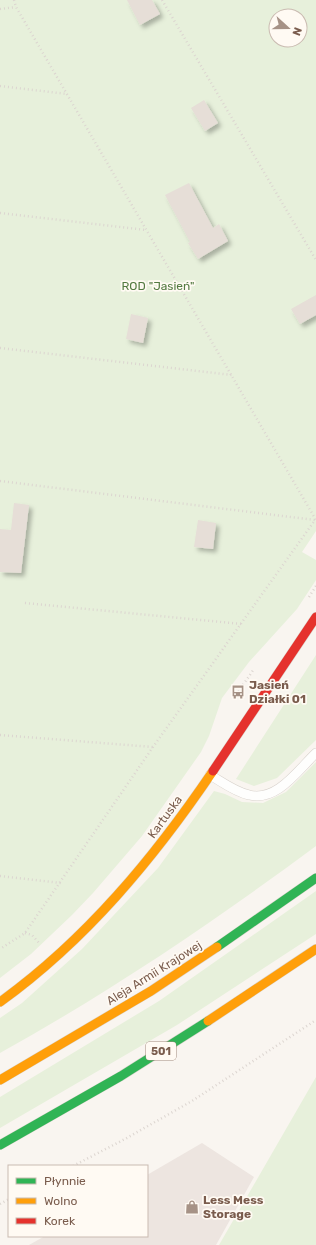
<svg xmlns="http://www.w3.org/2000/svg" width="316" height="1245" font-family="Rubik,sans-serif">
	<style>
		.industrial { fill: #ede5e0 }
		.green { fill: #e7f0db; fill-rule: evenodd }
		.building { fill: #e6ded7; filter: url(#shadow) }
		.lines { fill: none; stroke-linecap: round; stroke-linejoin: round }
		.lane-casing { stroke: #d7d1cb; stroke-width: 10 }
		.fast-casing { stroke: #d9d2cb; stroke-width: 10 }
		.slow-casing { stroke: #d9d2cb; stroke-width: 10 }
		.jam-casing { stroke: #d9d2cb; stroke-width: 10 }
		.path { stroke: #dcd5d0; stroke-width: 2.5; stroke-dasharray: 1 3; stroke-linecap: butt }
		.lane { stroke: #fefefd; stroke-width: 9 }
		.fast { stroke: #30b455; stroke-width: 9 }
		.slow { stroke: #ff9f0a; stroke-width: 9 }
		.jam { stroke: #e5322d; stroke-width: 9 }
		.labels { text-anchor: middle; stroke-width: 3.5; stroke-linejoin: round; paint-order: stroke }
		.shield { fill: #fffaf3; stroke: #a28b7f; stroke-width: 1 }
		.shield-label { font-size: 11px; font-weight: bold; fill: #7a5c4d }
		.park-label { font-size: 12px; fill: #537a41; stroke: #fffaf3 }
		.poi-label { font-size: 12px; font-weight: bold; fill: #7a5c4d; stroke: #fffaf3; text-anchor: start }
		.street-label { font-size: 12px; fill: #7a5c4d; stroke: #fffaf3 }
	</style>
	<defs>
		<filter id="shadow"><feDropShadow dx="3.5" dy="3.5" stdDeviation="2" flood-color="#0004"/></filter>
	</defs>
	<rect width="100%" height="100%" fill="#f9f5f0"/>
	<path class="industrial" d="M202 1143 254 1177 216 1245H29L45 1236H147V1175Z"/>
	<path class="green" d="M0 0H316V531L302 552 316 560V580L297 609 249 662 222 698 209 736 201 752 142 836 93 893 72 915 31 954 0 978ZM276 16H300V40H276Z
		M316 655V740L277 778 254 786 236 779Z
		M316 762V846C215 921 110 992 0 1053V1018L22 1003 82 949 158 868 214 791 225 794 242 802 263 803 286 792Z
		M316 891V934L177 1025 0 1128V1097L159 1001Z
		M316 1077V1245H219Z"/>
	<path class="building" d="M127 0H152L160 14 140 25Z
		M204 100 218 123 205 131 191 108Z
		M189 183 213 228 219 224 228 241 198 259 188 243 190 242 165 195Z
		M316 295V315L300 324 291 309Z
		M131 314 148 318 143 343 126 339Z
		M14 503 29 505 21 573 0 572V529L11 530Z
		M198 520 216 523 213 549 194 547Z"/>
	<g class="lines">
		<g class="lane-casing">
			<path id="lane" d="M210 775C222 782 235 792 249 795 277 802 298 770 316 753"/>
		</g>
		<g class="fast-casing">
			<path id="fast" d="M217 947 316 878
				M0 1145 121 1076 208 1021"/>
		</g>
		<g class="slow-casing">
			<path id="slow" d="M0 1002C86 940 154 858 213 771
				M208 1021 316 949
				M0 1080 151 991 217 947"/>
		</g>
		<g class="jam-casing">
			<path id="jam" d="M213 771 316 617"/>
		</g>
		<path class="path" d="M14 0 16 7 316 520
			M162 0 316 260
			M0 9 16 7
			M0 86 67 94
			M0 213 146 230
			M0 348 232 375
			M0 481 315 520 153 747 25 933 0 949
			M309 597 316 586
			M25 603 242 624
			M234 698 254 669
			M0 735 153 747
			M0 876 61 883
			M25 933 32 935 40 944
			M73 1166 125 1139 192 1101 316 1020
			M0 1204 9 1199"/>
		<use href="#lane" class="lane"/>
		<use href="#fast" class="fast"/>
		<use href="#slow" class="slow"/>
		<use href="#jam" class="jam"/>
	</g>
	<defs>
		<g id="bus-bare" transform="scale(1.08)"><path d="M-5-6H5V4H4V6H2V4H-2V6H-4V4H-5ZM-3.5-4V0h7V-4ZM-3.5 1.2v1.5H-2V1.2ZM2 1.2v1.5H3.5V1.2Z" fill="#a69286" stroke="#fffaf3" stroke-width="2.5" paint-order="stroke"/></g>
		<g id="shop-bare" transform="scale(1.08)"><path d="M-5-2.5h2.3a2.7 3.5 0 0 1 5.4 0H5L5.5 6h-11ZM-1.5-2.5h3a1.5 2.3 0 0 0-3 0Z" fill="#a69286" stroke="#fffaf3" stroke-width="2.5" paint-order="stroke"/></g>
	</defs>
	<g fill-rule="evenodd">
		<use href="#bus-bare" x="238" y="692"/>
		<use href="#shop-bare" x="192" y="1207"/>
	</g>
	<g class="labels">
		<rect class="shield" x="146" y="1042" width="30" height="18" rx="3"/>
		<g class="shield-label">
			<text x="161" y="1055">501</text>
		</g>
		<g class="park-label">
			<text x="158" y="290">ROD "Jasień"</text>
		</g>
		<g class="poi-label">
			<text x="249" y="689">Jasień<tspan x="249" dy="14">Działki 01</tspan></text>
			<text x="203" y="1204">Less Mess<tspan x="203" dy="14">Storage</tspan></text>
		</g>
		<g class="street-label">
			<text transform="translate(165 817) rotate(-54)" y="4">Kartuska</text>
			<text transform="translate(154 973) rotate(-32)" y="4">Aleja Armii Krajowej</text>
		</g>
	</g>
	<rect x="8" y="1165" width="140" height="72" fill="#fffaf3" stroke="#cabbb1"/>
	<rect x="16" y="1178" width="20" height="6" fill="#30b455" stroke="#cabbb1"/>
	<text x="44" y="1185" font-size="12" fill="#7a5c4d">Płynnie</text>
	<rect x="16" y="1198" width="20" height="6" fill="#ff9f0a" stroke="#cabbb1"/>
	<text x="44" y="1205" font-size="12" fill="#7a5c4d">Wolno</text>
	<rect x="16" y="1218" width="20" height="6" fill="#e5322d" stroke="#cabbb1"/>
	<text x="44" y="1225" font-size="12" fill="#7a5c4d">Korek</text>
	<g transform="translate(288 28) rotate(111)"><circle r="19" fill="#fffaf3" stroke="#cabbb1"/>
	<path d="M0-3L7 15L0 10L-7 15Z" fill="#a69286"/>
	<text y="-6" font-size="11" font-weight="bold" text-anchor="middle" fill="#7a5c4d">N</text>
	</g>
</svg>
